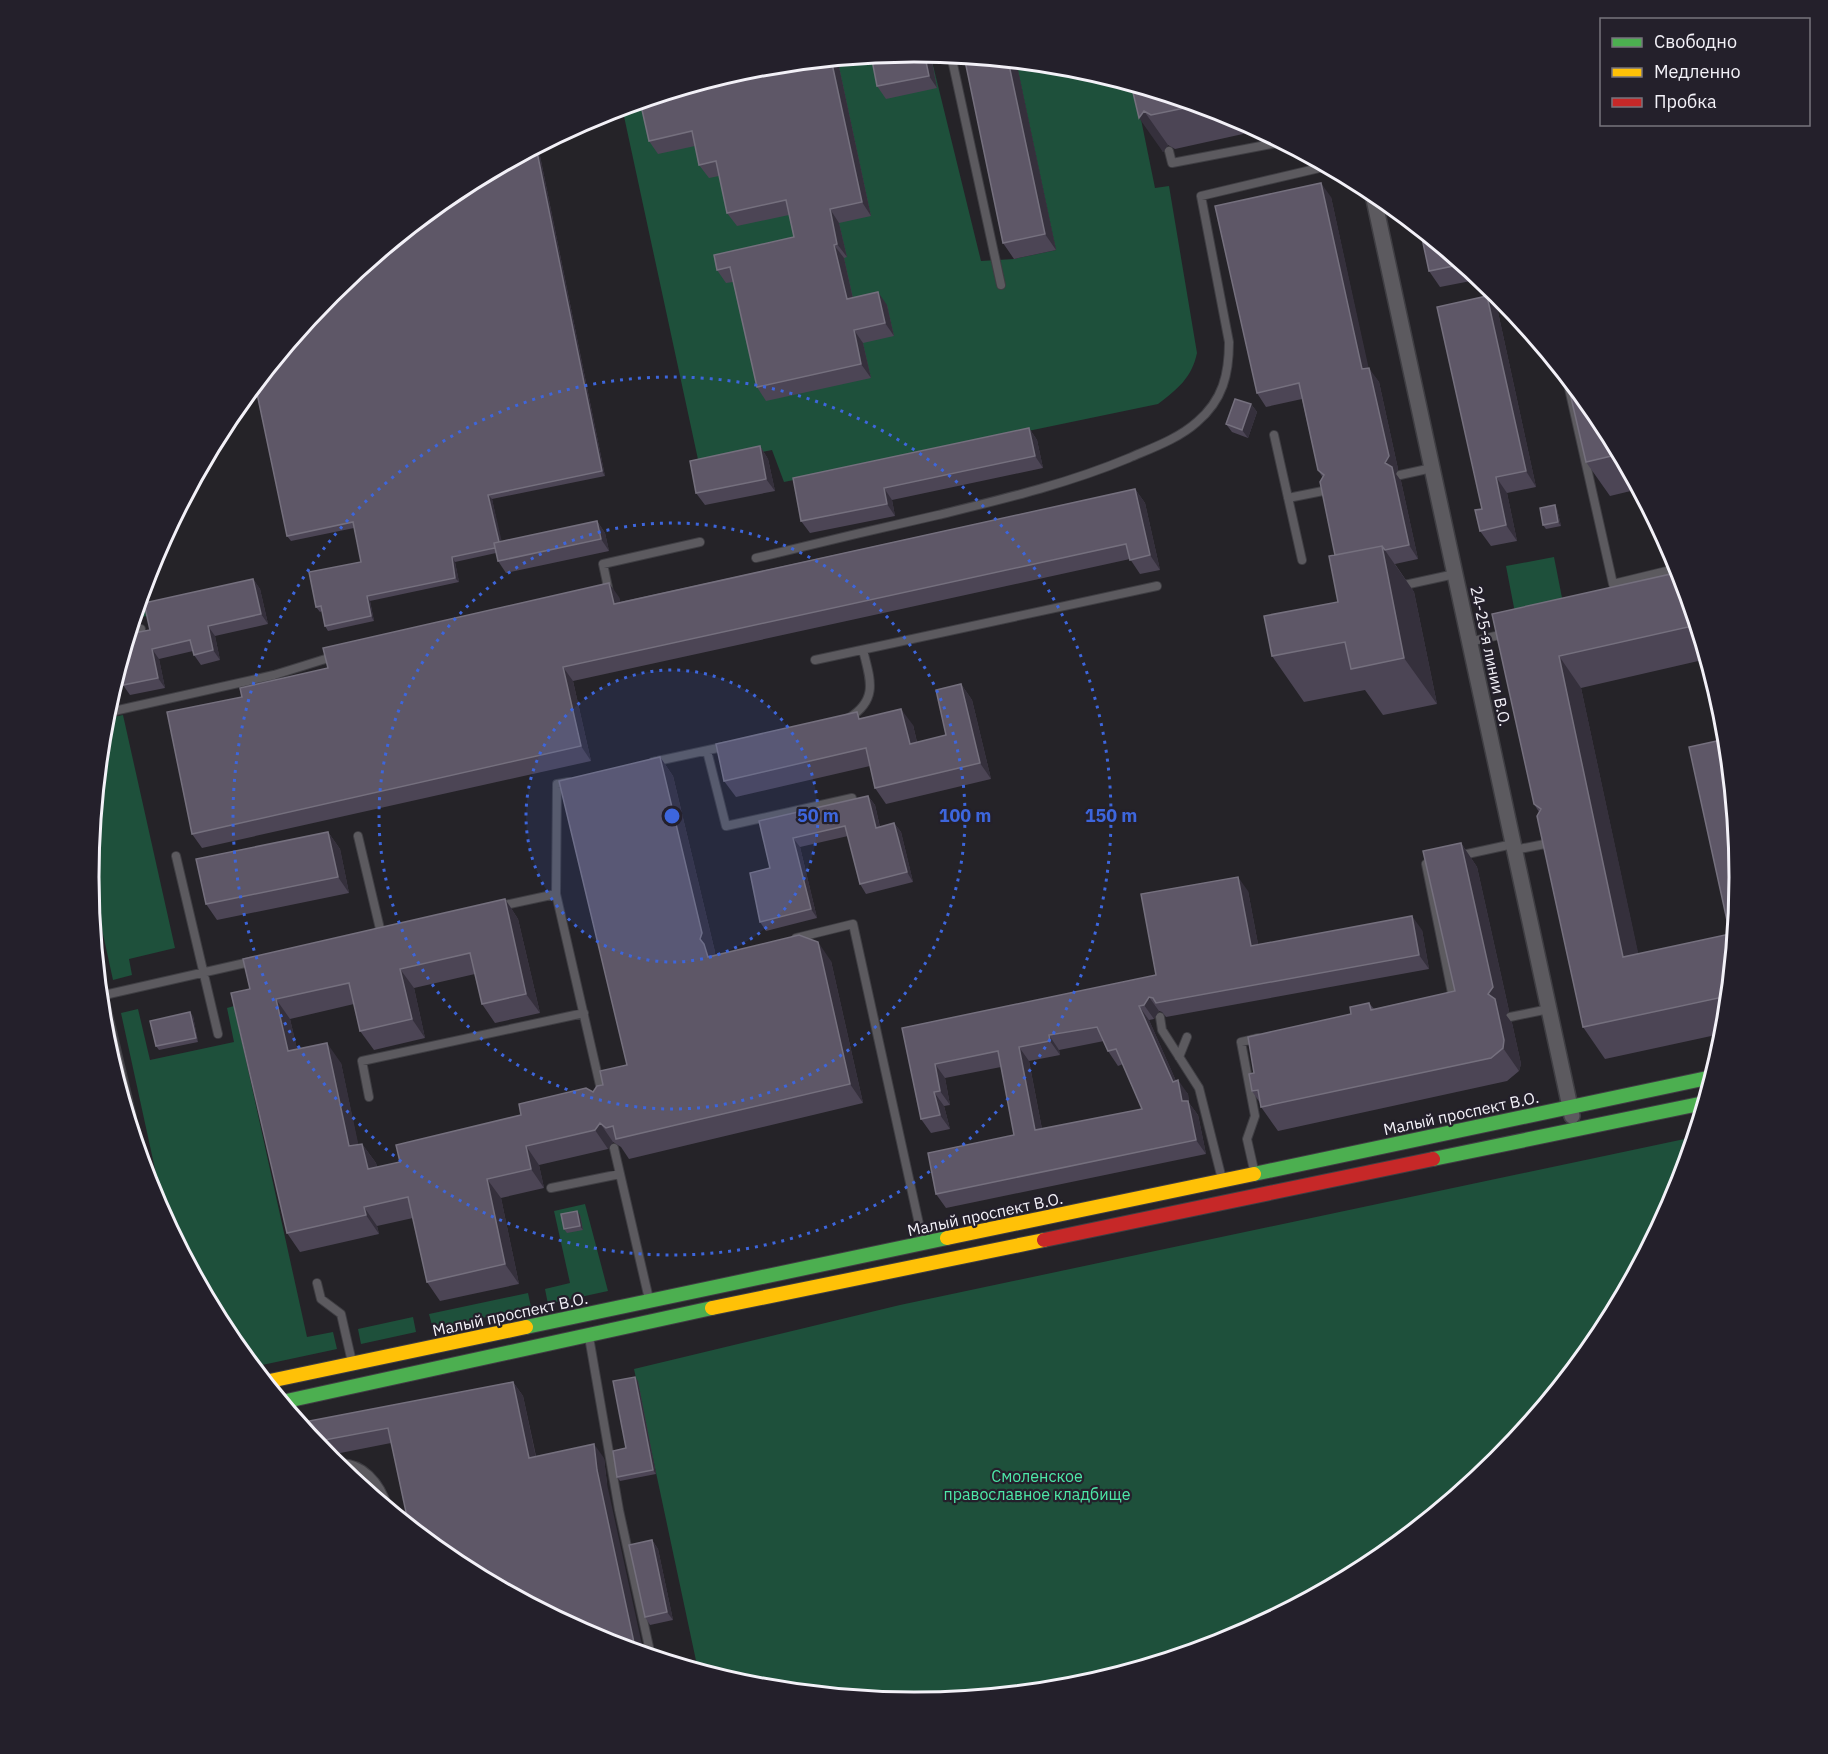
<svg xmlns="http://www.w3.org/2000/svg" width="1828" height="1754" font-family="'IBM Plex Sans',sans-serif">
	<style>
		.green { fill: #1e503b }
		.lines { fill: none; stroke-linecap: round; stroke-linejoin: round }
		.lane-casing { stroke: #3f3e43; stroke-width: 10 }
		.street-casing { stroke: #3f3e43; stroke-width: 18 }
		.fast-casing { stroke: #3f3e43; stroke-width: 16 }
		.slow-casing { stroke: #3f3e43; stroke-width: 16 }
		.jam-casing { stroke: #3f3e43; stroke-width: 16 }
		.lane { stroke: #5c5a5f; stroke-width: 8 }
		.street { stroke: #5c5a5f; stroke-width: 15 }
		.fast { stroke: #4caf50; stroke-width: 14 }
		.slow { stroke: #ffc107; stroke-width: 14 }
		.jam { stroke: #c62828; stroke-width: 14 }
		.wall { fill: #4c4555; fill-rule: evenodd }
		.shaded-wall { fill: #35303c }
		.building { fill: #5e5767; stroke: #75707e; stroke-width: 1.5; fill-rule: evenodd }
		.ring { fill: none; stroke: #3d66dd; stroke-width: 3; stroke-dasharray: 3 6 }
		.labels { text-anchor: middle; stroke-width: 4.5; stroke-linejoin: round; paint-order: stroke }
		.street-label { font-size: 16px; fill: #f3f1f8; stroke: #24202b }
		.park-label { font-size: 16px; fill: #4de8a8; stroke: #24202b }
		.rim { fill: none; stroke: #f3f1f8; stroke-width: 3 }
		.centre { fill: #3d66dd; stroke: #24202b; stroke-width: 3 }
		.ring-label { font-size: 18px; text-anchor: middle; font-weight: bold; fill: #3d66dd; stroke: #24202b; stroke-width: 4.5; stroke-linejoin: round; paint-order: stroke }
	</style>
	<rect width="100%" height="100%" fill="#252328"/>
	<path class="green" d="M914 51 930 53 981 261 1014 259 1056 250 1016 61 1075 67 1134 85 1155 188 1169 186 1197 353C1192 377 1178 389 1158 404L784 482 772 450 699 464 622 107 753 67Z
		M1554 557 1564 608 1516 618 1506 566Z
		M143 587 150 616 134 617Z
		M123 715 175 948 129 959 132 975 113 980 89 870 104 719Z
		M234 1006 307 1337 333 1332 337 1349 253 1367 227 1336 167 1224 121 1013 138 1009 150 1060 234 1042 227 1008Z
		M1694 1137 1677 1193 1601 1336 1498 1461 1373 1564 1230 1640 1075 1687 914 1703 753 1687 698 1670 634 1369 900 1305Z
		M585 1204 608 1291 548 1304 545 1289 570 1283 554 1211Z
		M528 1293 531 1307 433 1329 429 1314Z
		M413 1317 416 1332 361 1344 358 1329Z"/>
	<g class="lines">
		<g class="lane-casing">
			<path id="lane" d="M951 55 1001 285
				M1169 151 1172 163 1282 142
				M1566 375 1613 584 1679 568
				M1274 435 1302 560
				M1400 475 1432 468
				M1288 498 1328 490
				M756 558C817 543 877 529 938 515 1003 499 1067 484 1129 458 1152 448 1178 439 1197 422 1223 400 1229 374 1229 342L1201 196 1328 166
				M1400 586 1455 574
				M609 592 603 564 700 542
				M130 630 141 629
				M1469 642 1504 634
				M815 660 1157 586
				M113 687 114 691
				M105 713 274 675 335 656
				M849 718C879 699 870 679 863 650
				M707 751 726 826 852 798
				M653 762 727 746
				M358 836 381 933
				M1514 850 1550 843
				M176 856 218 1034
				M1458 856 1513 844
				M1435 862 1426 864 1453 998H1449
				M556 894 557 784 569 782
				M500 906 556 894 602 1094
				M796 938 853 924 923 1242
				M100 996 254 961
				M1160 1017 1162 1030 1199 1088 1222 1179
				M1510 1017 1549 1009
				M1179 1057 1187 1037
				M369 1097 362 1061 584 1013
				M614 1148 649 1299
				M1254 1170 1247 1139 1255 1116 1241 1042 1258 1038
				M551 1188 620 1174
				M317 1283 321 1299 341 1314 352 1362
				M589 1337 619 1510 651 1656
				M333 1464C363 1459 381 1484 388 1508"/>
		</g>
		<g class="street-casing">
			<path id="street" d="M1372 190 1572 1116
				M99 993 128 1117"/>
		</g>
		<g class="fast-casing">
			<path id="fast" d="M1433 1159 1704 1103
				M1254 1174 1712 1077
				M526 1327 947 1238
				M282 1402 712 1308"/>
		</g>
		<g class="slow-casing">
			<path id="slow" d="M947 1238 1254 1174
				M712 1308 1044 1240
				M265 1382 526 1327"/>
		</g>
		<g class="jam-casing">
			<path id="jam" d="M1044 1240 1433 1159"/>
		</g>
		<use href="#lane" class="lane"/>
		<use href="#street" class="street"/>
		<use href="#fast" class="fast"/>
		<use href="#slow" class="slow"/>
		<use href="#jam" class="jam"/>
	</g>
	<path class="wall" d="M931 56 937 88 886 99 877 86Z
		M964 56 1016 61 1056 250 1014 259 1003 243Z
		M838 62 871 216 839 223 847 257 844 258 853 298 887 305 894 336 863 343 871 378 766 401 757 387 733 282 726 283 717 270 794 237 789 215 737 226 727 213 719 176 709 178 699 165 695 146 658 154 649 141Z
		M1131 84 1230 114 1261 130 1175 149 1168 145 1163 152Z
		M538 146 605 476 492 499 501 542 597 521 605 533 609 551 506 573 498 561 496 553 455 562 459 582 370 601 374 621 328 631 325 626 322 611 320 612 316 607 361 562 354 528 291 541 287 536 455 190Z
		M1331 197 1368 368 1379 382 1398 469 1396 474 1401 481 1418 559 1395 564 1414 592 1437 704 1383 715 1365 690 1304 702 1272 656 1338 602 1335 555 1323 478 1318 470 1302 399 1266 407 1257 393Z
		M1420 229 1481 279 1440 287 1429 271Z
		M1487 296 1498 312 1536 487 1507 493 1517 541 1491 546 1480 531 1482 509Z
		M1251 404 1257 412 1248 438 1232 432 1226 424Z
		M1601 418 1639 489 1610 496 1586 462Z
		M1029 428 1037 440 1043 468 892 500 895 516 810 533 801 521Z
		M760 446 768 459 775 491 705 505 696 493Z
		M1135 489 1145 503 1160 570 1140 574 1130 559 573 681 591 761 202 848 192 834 242 697 328 668 619 597 620 602Z
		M1643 497 1666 539 1646 512Z
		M1557 509 1561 526 1546 529 1543 525Z
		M1680 572 1707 659 1581 688 1638 954 1730 934 1740 877 1725 1033 1605 1059 1583 1027 1539 812 1534 804 1492 614Z
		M253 579 260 589 268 624 215 636 220 660 201 665 194 655 193 651 159 659 165 688 130 695 123 685 150 630Z
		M961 684 972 700 991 779 886 804 875 788 870 766 736 797 724 781 862 719 913 725 917 742 946 735Z
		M660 757 673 776 715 952 714 955 831 961 863 1103 629 1159 621 1147 613 1142 608 1149 539 1165 544 1188 501 1198 519 1284 440 1301 427 1282 413 1218 377 1226 379 1234 300 1252 287 1233 250 989 505 899 518 919 540 1013 495 1023 482 1004 475 974 414 988 425 1038 374 1050 360 1031 354 1004 290 1019 297 1049 341 1063 358 1145 362 1144 376 1163 377 1167 400 1162 521 1115 593 1092 627 1065Z
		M868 796 875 805 880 827 894 823 901 832 913 882 866 894 860 884 848 836 800 847 817 918 766 931 760 922 770 868 759 821Z
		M328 832 340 849 349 893 217 920 206 904Z
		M1461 843 1477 867 1509 1011 1506 1015 1512 1023 1521 1064 1519 1071 1507 1081 1278 1131 1261 1107 1260 1103 1252 1091 1254 1073 1369 1003 1374 1009 1455 991Z
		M1248 891 1258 944 1422 930 1429 969 1166 1017 1162 1012 1159 1011 1154 1019 1149 1020 1176 1081 1188 1094 1189 1103 1198 1115 1206 1154 946 1208 936 1194 1014 1135 1001 1067 945 1078 950 1105 944 1106 950 1129 931 1133 921 1119 902 1028 1156 975ZM1104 1041 1108 1051 1118 1066 1123 1064 1142 1109 1042 1129 1029 1061 1060 1055 1059 1050Z
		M193 1016 198 1042 159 1050 156 1046Z
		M580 1215 583 1230 567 1233 564 1229Z
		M638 1381 656 1474 620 1481 617 1477 626 1448Z
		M513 1382 523 1396 536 1456 604 1458 607 1484 391 1443 325 1456 299 1423Z
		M652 1540 658 1549 673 1620 650 1625 645 1617Z"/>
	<path class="shaded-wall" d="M924 52H929L931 56 937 88 929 76Z
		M831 59H836L838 62 871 216 862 202Z
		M1008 60 1016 61 1056 250 1045 234Z
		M1144 111 1168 145 1163 152 1139 118Z
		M538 146 605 476 602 471 536 147Z
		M1321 183 1331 197 1372 383 1362 369Z
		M830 209 839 223 847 257 837 244Z
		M834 245 844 258 856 312 847 299Z
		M878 292 887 305 894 336 885 323Z
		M1487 296 1498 312 1536 487 1526 471Z
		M854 330 863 343 871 378 861 364Z
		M1369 368 1379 382 1398 469 1396 474 1401 481 1418 559 1409 545 1385 463Z
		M1251 404 1257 412 1248 438 1242 430Z
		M1029 428 1037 440 1043 468 1035 456Z
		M760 446 768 459 775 491 766 479Z
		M1496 477 1507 493 1517 541 1506 525Z
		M884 488 892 500 895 516 887 504Z
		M1135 489 1145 503 1160 570 1150 555Z
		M488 495 492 499 504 551 500 547Z
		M1555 505 1557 509 1561 526 1558 522Z
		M597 521 605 533 609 551 601 539Z
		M1382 546 1414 592 1437 704 1404 658Z
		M452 557 455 562 459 582 455 578Z
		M253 579 260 589 268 624 261 614Z
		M609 583 619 597 624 618 614 604Z
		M367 596 370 601 374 621 371 616Z
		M208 626 215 636 220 660 213 650Z
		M152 649 159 659 165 688 158 678Z
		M1559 656 1581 688 1646 989 1623 957Z
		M563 667 573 681 591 761 581 746Z
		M961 684 972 700 991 779 980 763Z
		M901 709 913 725 921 760 910 744Z
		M660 757 673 776 715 952 714 957H708L700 939Z
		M868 796 875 805 882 837 876 828Z
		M894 823 901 832 913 882 907 872Z
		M328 832 340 849 349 893 338 877Z
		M793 838 800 847 817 918 811 909Z
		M1461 843 1477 867 1509 1011 1506 1015 1512 1023 1521 1064 1519 1071 1503 1048 1488 994Z
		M1238 877 1248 891 1261 960 1251 946Z
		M505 899 518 919 540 1013 526 994Z
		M1412 916 1422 930 1429 969 1419 955Z
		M818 942 831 961 863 1103 850 1084Z
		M400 969 414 988 425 1038 412 1019Z
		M1149 997 1159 1011 1154 1019 1144 1005Z
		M276 999 290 1019 302 1070 288 1051Z
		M1139 1006 1149 1020 1180 1090 1178 1080 1188 1094 1189 1103 1198 1115 1206 1154 1196 1140 1182 1101 1173 1082Z
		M190 1012 193 1016 198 1042 196 1038Z
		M1049 1035 1059 1050 1060 1055 1050 1041Z
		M327 1043 341 1063 363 1166 349 1146Z
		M1019 1047 1029 1061 1045 1145 1035 1130Z
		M935 1064 945 1078 950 1105 940 1091Z
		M934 1092 944 1106 950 1129 940 1115Z
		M600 1123 613 1142 608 1149 595 1130Z
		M362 1144 376 1163 381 1188 368 1169Z
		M526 1146 539 1165 544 1188 531 1169Z
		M487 1179 501 1198 519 1284 505 1264Z
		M364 1207 377 1226 379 1234 366 1215Z
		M577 1211 580 1215 583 1230 580 1226Z
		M635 1377 638 1381 656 1474 653 1470Z
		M513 1382 523 1396 539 1472 529 1458Z
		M594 1444 604 1458 607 1484 644 1654 636 1652 597 1470Z
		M652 1540 658 1549 673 1620 667 1612Z"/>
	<path class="building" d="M914 51 924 52 929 76 877 86 871 55Z
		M964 56 1008 60 1045 234 1003 243Z
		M831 59 862 202 830 209 837 244 834 245 847 299 878 292 885 323 854 330 861 364 757 387 730 267 717 270 714 255 794 237 786 200 727 213 716 161 699 165 692 131 649 141 640 101 753 67Z
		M1131 84 1199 105 1151 115 1144 111 1139 118Z
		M536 147 602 471 488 495 499 542 494 543 495 548 452 557 455 578 367 596 371 616 325 626 321 606 316 607 309 572 361 562 353 522 287 536 255 384 330 293 455 190Z
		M1321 183 1362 369 1369 368 1389 456 1385 463 1392 467 1409 545 1385 550 1382 546 1335 555 1320 482 1324 475 1318 470 1299 383 1257 393 1215 206Z
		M1420 229 1463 264 1429 271Z
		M1487 296 1526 471 1496 477 1506 525 1480 531 1475 510 1482 509 1437 307Z
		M1566 376 1601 418 1620 454 1586 462Z
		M1235 399 1251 404 1242 430 1226 424Z
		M1029 428 1035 456 884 488 887 504 801 521 793 478Z
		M760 446 766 479 696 493 690 461Z
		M1135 489 1150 555 1130 560 1126 544 563 667 581 746 192 834 167 712 242 697 240 688 328 668 323 648 609 583 614 604Z
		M1643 497 1650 511 1646 512Z
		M1555 505 1558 522 1543 525 1540 508Z
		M597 521 601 539 498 561 494 543Z
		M1382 546 1404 658 1351 669 1345 642 1272 656 1264 616 1338 602 1329 556Z
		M1680 572 1697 625 1559 656 1623 957 1730 934 1689 747 1726 739 1740 877 1728 996 1583 1027 1537 816 1541 809 1534 804 1492 614Z
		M253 579 261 614 208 626 213 650 194 655 190 640 152 649 158 678 123 685 119 666 129 634 150 630 144 603Z
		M961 684 980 763 875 788 866 748 724 781 716 744 857 712 859 719 901 709 910 744 946 735 936 690Z
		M660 757 702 933 700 939 704 944 708 957 799 935 818 942 850 1084 616 1139 613 1126 606 1128 600 1123 595 1130 526 1146 531 1169 487 1179 505 1264 427 1282 408 1197 364 1207 366 1215 287 1233 231 993 250 989 243 959 505 899 526 994 482 1004 470 953 400 969 412 1019 360 1031 349 983 276 999 288 1051 327 1043 349 1146 362 1144 368 1169 400 1162 396 1145 521 1115 519 1104 586 1088 593 1092 597 1086 603 1085 600 1071 627 1065 559 781Z
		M868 796 876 828 894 823 907 872 860 884 845 826 793 838 811 909 760 922 750 873 770 868 759 821Z
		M328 832 338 877 206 904 196 859Z
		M1461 843 1493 987 1488 994 1495 999 1504 1040 1503 1048 1491 1058 1261 1107 1258 1090 1252 1091 1249 1074 1254 1073 1248 1037 1351 1014 1350 1007 1369 1003 1371 1010 1455 991 1423 851Z
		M1238 877 1251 946 1412 916 1419 955 1156 1003 1153 998 1149 997 1144 1005 1139 1006 1173 1082 1178 1080 1182 1101H1188L1196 1140 936 1194 928 1153 1014 1135 998 1051 935 1064 940 1091 934 1092 940 1115 921 1119 902 1028 1156 975 1141 894ZM1097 1027 1108 1051 1116 1049 1142 1109 1035 1130 1019 1047 1050 1041 1049 1035Z
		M190 1012 196 1038 156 1046 150 1021Z
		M577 1211 580 1226 564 1229 561 1214Z
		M635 1377 653 1470 617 1477 613 1451 626 1448 613 1381Z
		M513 1382 529 1458 594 1444 597 1470 636 1652 598 1640 455 1564 409 1526 388 1428 314 1442 299 1423Z
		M652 1540 667 1612 645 1617 629 1545Z"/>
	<circle cx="672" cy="816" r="146" fill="#3d66dd" fill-opacity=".12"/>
	<g class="ring">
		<circle cx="672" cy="816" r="146"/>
		<circle cx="672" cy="816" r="293"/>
		<circle cx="672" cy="816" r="439"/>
	</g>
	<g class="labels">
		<g class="street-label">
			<text transform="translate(1491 656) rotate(78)" y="6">24-25-я линии В.О.</text>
			<text transform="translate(1461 1113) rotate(-12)" y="6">Малый проспект В.О.</text>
			<text transform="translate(985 1214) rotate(-12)" y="6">Малый проспект В.О.</text>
			<text transform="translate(510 1314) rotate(-12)" y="6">Малый проспект В.О.</text>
		</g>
		<g class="park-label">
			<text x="1037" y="1482">Смоленское<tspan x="1037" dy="18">православное кладбище</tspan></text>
		</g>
	</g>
	<path d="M0 0H1828V1754H0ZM99 877a815 815 0 1 1 1630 0a815 815 0 1 1-1630 0Z" fill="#24202b" fill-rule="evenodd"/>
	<path class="rim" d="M99 877a815 815 0 1 1 1630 0a815 815 0 1 1-1630 0Z"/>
	<circle cx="672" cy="816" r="9" class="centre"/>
	<g class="ring-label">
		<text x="818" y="822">50 m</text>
		<text x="965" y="822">100 m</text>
		<text x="1111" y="822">150 m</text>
	</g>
	<rect x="1600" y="18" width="210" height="108" fill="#24202b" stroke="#77747d" stroke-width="1.5"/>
	<rect x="1612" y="38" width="30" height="9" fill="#4caf50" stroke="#77747d" stroke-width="1.5"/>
	<text x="1654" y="48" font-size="18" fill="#f3f1f8">Свободно</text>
	<rect x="1612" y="68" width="30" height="9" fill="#ffc107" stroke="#77747d" stroke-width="1.5"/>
	<text x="1654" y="78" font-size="18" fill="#f3f1f8">Медленно</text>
	<rect x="1612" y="98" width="30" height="9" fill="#c62828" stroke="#77747d" stroke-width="1.5"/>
	<text x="1654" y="108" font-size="18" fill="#f3f1f8">Пробка</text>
</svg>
